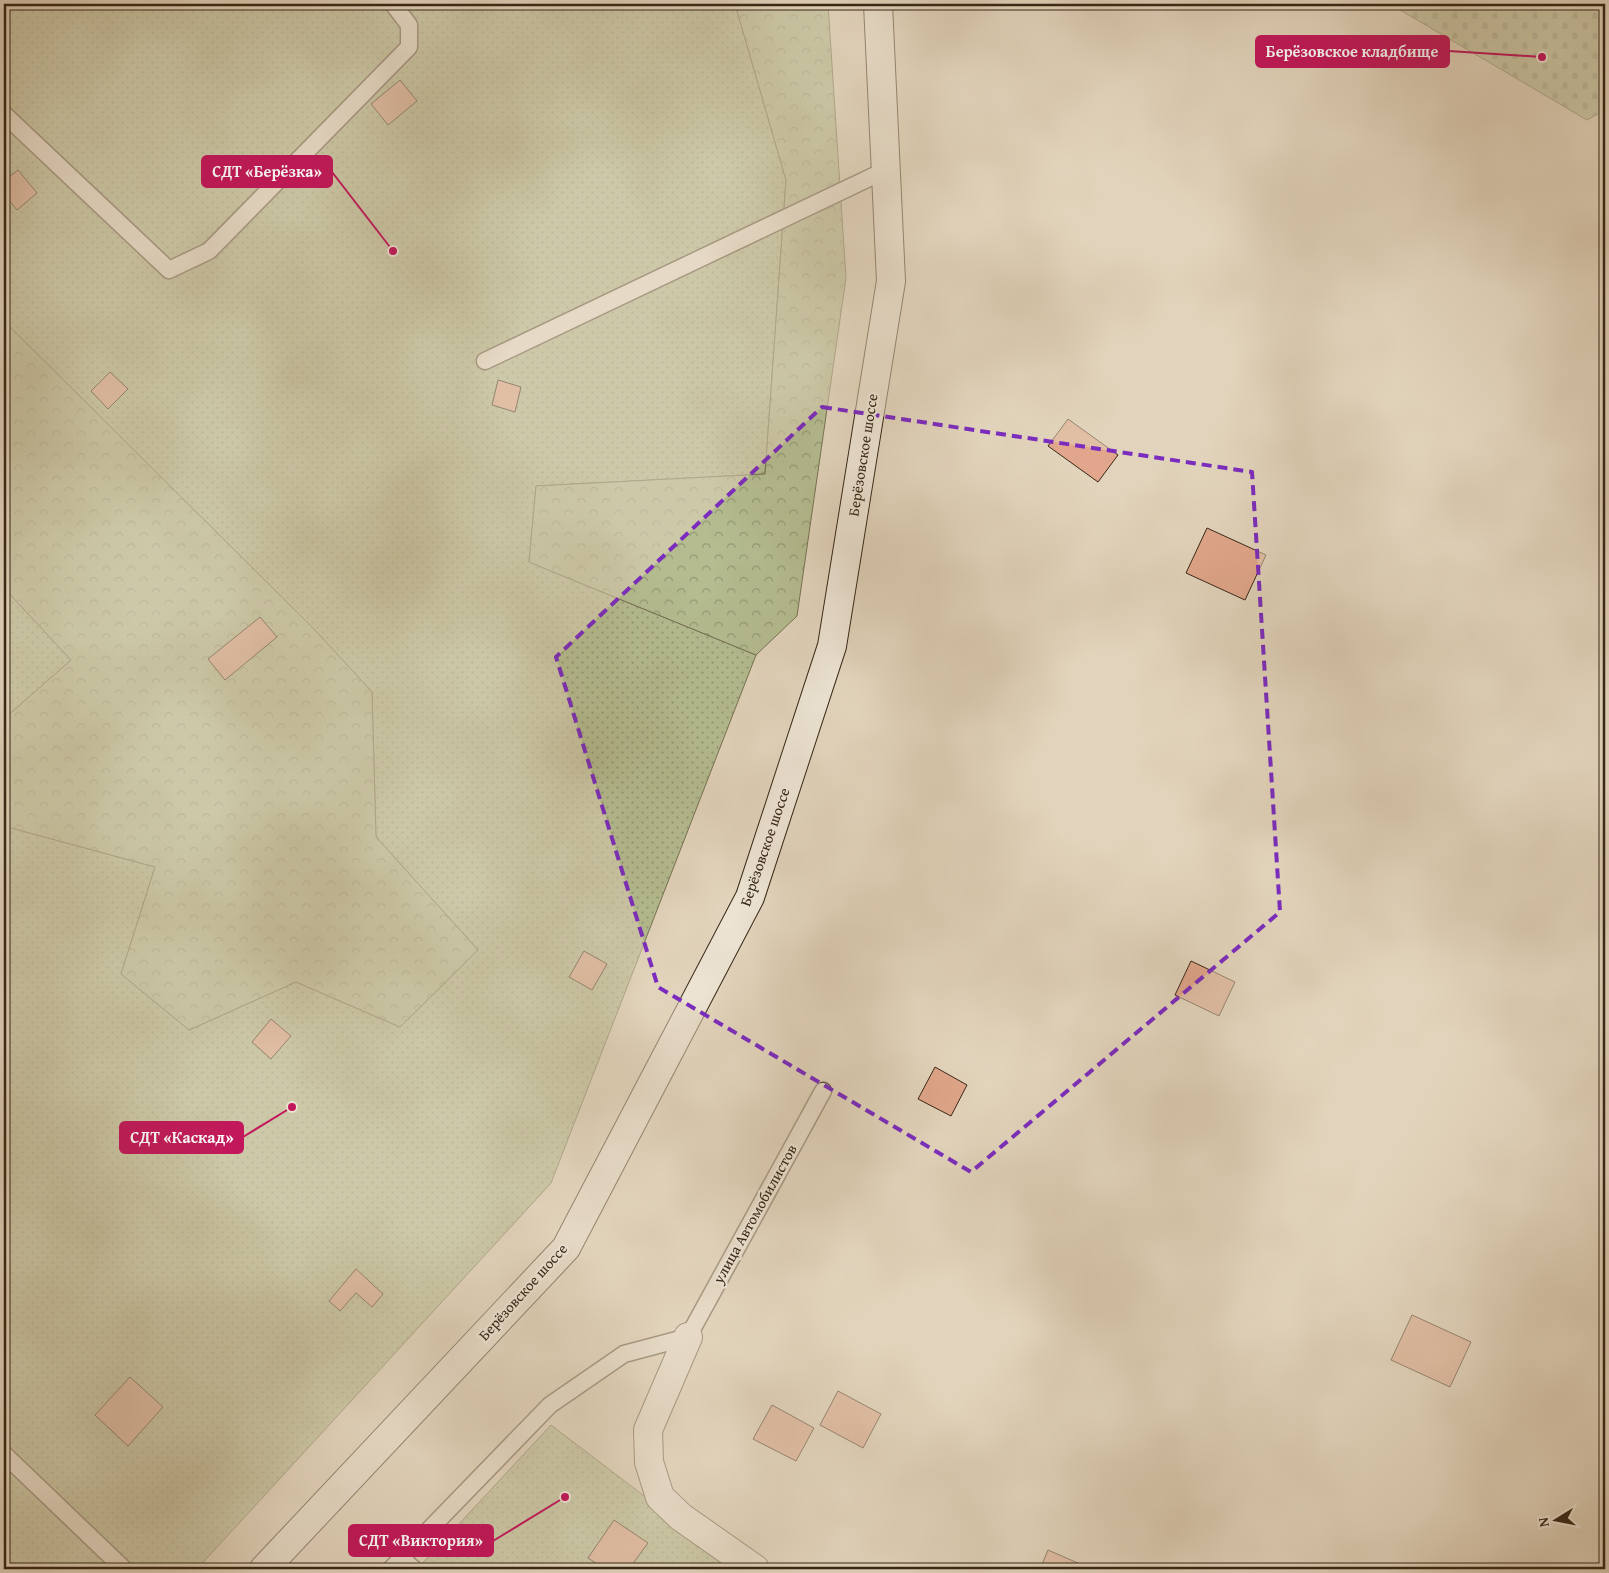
<svg xmlns="http://www.w3.org/2000/svg" width="1609" height="1573" font-family="'Gentium Book Plus',serif">
	<style>
		.grass { fill: url(#grass-dots); stroke: #767254 }
		.forest { fill: url(#forest-crowns); stroke: #767254 }
		.cemetery { fill: url(#cemetery-stones); stroke: #767254 }
		.building { fill: #e1a68b; stroke: #372717 }
		.lines { fill: none; stroke-linecap: round; stroke-linejoin: round }
		.lane-casing { stroke: #625240; stroke-width: 19 }
		.street-casing { stroke: #625240; stroke-width: 30 }
		.secondary-casing { stroke: #372717; stroke-width: 30 }
		.lane { stroke: #ece3d3; stroke-width: 16 }
		.street { stroke: #ece3d3; stroke-width: 28 }
		.secondary { stroke: #ece3d3; stroke-width: 28 }
		.marked { fill: none; stroke: #7b2cbf; stroke-width: 4; stroke-dasharray: 10 6; stroke-linejoin: round }
		.labels { text-anchor: middle; stroke-width: 4.5; stroke-linejoin: round; paint-order: stroke }
		.street-label { font-size: 15px; fill: #372717; stroke: #ece3d3 }
		.leader { fill: none; stroke: #c2185b; stroke-width: 2 }
		.callout-dot { fill: #c2185b; stroke: #ece3d3; stroke-width: 2 }
		.callout { fill: #c2185b; stroke: #c2185b; stroke-width: 2 }
		.callout-label { font-size: 16px; text-anchor: middle; font-weight: bold; fill: #fff }
	</style>
	<defs>
		<pattern id="grass-dots" width="8" height="8" patternUnits="userSpaceOnUse" patternTransform="scale(1.25)"><rect width="8" height="8" fill="#b4bc90"/><path d="M2 2h.1M6 6h.1" fill="none" stroke="#939975" stroke-width="1.8" stroke-linecap="round"/></pattern>
		<pattern id="forest-crowns" width="20" height="18" patternUnits="userSpaceOnUse" patternTransform="scale(1.25)"><rect width="20" height="18" fill="#b4bc90"/><path d="M2 6a3 3 0 1 1 6 0M12 15a3 3 0 1 1 6 0" fill="none" stroke="#939975"/></pattern>
		<pattern id="cemetery-stones" width="16" height="16" patternUnits="userSpaceOnUse" patternTransform="scale(1.25)"><rect width="16" height="16" fill="#b4bc90"/><path d="M2 7V4a2 2 0 0 1 4 0v3zM10 15v-3a2 2 0 0 1 4 0v3z" fill="#939975"/></pattern>
	</defs>
	<rect width="100%" height="100%" fill="#e2d4bc"/>
	<filter id="stains"><feTurbulence type="fractalNoise" baseFrequency=".004" numOctaves="4"/><feColorMatrix values="0 0 0 0 .2 0 0 0 0 .09 0 0 0 0 .02 0 0 0 .5 -.17"/></filter>
	<radialGradient id="worn" r=".72"><stop offset=".6" stop-color="#630" stop-opacity="0"/><stop offset="1" stop-color="#630" stop-opacity=".3"/></radialGradient>
	<path class="grass" d="M4 4H735L786 180 765 474 536 486 529 562 756 655 551 1183 197 1569H4V826L155 867 121 974 189 1030 296 982 400 1027 478 950 376 837 372 692 314 629 4 321Z
		M4 588 71 660 4 719Z
		M551 1425 740 1569H417Z"/>
	<path class="forest" d="M735 4H828L846 278 797 616 756 655 529 562 536 486 765 474 786 180Z
		M4 321 314 629 372 692 376 837 478 950 400 1027 296 982 189 1030 121 974 155 867 4 826V719L71 660 4 588Z"/>
	<path class="cemetery" d="M1390 4H1605V110L1587 120Z"/>
	<path class="building" d="M400 80 417 101 388 125 371 104Z
		M18 170 37 193 17 210 4 194V181Z
		M110 372 128 389 108 409 91 391Z
		M498 380 521 387 515 412 492 405Z
		M1068 419 1118 455 1098 482 1048 446Z
		M1207 528 1266 555 1245 600 1186 573Z
		M260 617 277 637 225 680 208 659Z
		M584 951 607 964 592 990 569 977Z
		M1191 961 1235 982 1219 1016 1175 995Z
		M271 1019 291 1036 271 1059 252 1042Z
		M935 1067 967 1085 951 1116 918 1099Z
		M356 1269 383 1294 372 1307 356 1293 340 1311 329 1301Z
		M1412 1315 1471 1342 1450 1387 1391 1360Z
		M130 1377 163 1407 128 1446 95 1415Z
		M838 1391 881 1414 863 1448 820 1425Z
		M772 1405 814 1428 796 1461 753 1439Z
		M614 1520 648 1543 629 1569H605L588 1558Z
		M1048 1550 1087 1567 1086 1569H1040Z"/>
	<g class="lines">
		<g class="lane-casing">
			<path id="lane" d="M4 114 169 270 209 251 409 47V25L393 4
				M485 361 886 170
				M4 1454 124 1569
				M400 1558 414 1569
				M391 1569 550 1405 624 1354 688 1337 823 1091"/>
		</g>
		<g class="street-casing">
			<path id="street" d="M688 1337 648 1430 649 1462 660 1497 681 1517 755 1569"/>
		</g>
		<g class="secondary-casing">
			<path id="secondary" d="M264 1569 566 1248 750 897 832 646 891 281 878 4"/>
		</g>
		<use href="#lane" class="lane"/>
		<use href="#street" class="street"/>
		<use href="#secondary" class="secondary"/>
	</g>
	<path d="M0 0H1609V1573H0ZM822 407 1252 472 1280 912 971 1172 658 987 556 657Z" fill="#e2d4bc" fill-opacity=".55" fill-rule="evenodd"/>
	<path class="marked" d="M822 407 1252 472 1280 912 971 1172 658 987 556 657Z"/>
	<g class="labels">
		<g class="street-label">
			<text transform="translate(863 455) rotate(-81)" y="5">Берёзовское шоссе</text>
			<text transform="translate(765 847) rotate(-71)" y="5">Берёзовское шоссе</text>
			<text transform="translate(755 1214) rotate(-61)" y="5">улица Автомобилистов</text>
			<text transform="translate(523 1292) rotate(-48)" y="5">Берёзовское шоссе</text>
		</g>
	</g>
	<path class="leader" d="M1542 57L1449 51M393 251L332 172M292 1107L243 1137M565 1497L493 1541"/>
	<g class="callout-dot">
		<circle cx="1542" cy="57" r="5"/>
		<circle cx="393" cy="251" r="5"/>
		<circle cx="292" cy="1107" r="5"/>
		<circle cx="565" cy="1497" r="5"/>
	</g>
	<g class="callout">
		<rect x="1256" y="36" width="193" height="31" rx="5"/>
		<rect x="202" y="156" width="130" height="31" rx="5"/>
		<rect x="120" y="1122" width="123" height="31" rx="5"/>
		<rect x="349" y="1525" width="144" height="31" rx="5"/>
	</g>
	<g class="callout-label">
		<text x="1352" y="57">Берёзовское кладбище</text>
		<text x="267" y="177">СДТ «Берёзка»</text>
		<text x="182" y="1143">СДТ «Каскад»</text>
		<text x="421" y="1546">СДТ «Виктория»</text>
	</g>
	<rect width="1609" height="1573" fill="none" stroke="#e2d4bc" stroke-width="20"/>
	<rect x="5" y="5" width="1599" height="1563" fill="none" stroke="#372717" stroke-width="2.5"/>
	<rect x="10" y="10" width="1589" height="1553" fill="none" stroke="#372717"/>
	<g transform="translate(1556 1520) rotate(260)" stroke="#ece3d3" stroke-width="4" paint-order="stroke">
	<path d="M0-4L9 19L0 12L-9 19Z" fill="#372717"/>
	<text y="-8" font-size="14" font-weight="bold" text-anchor="middle" fill="#372717">N</text>
	</g>
	<rect width="100%" height="100%" filter="url(#stains)"/>
	<rect width="100%" height="100%" fill="url(#worn)"/>
</svg>
